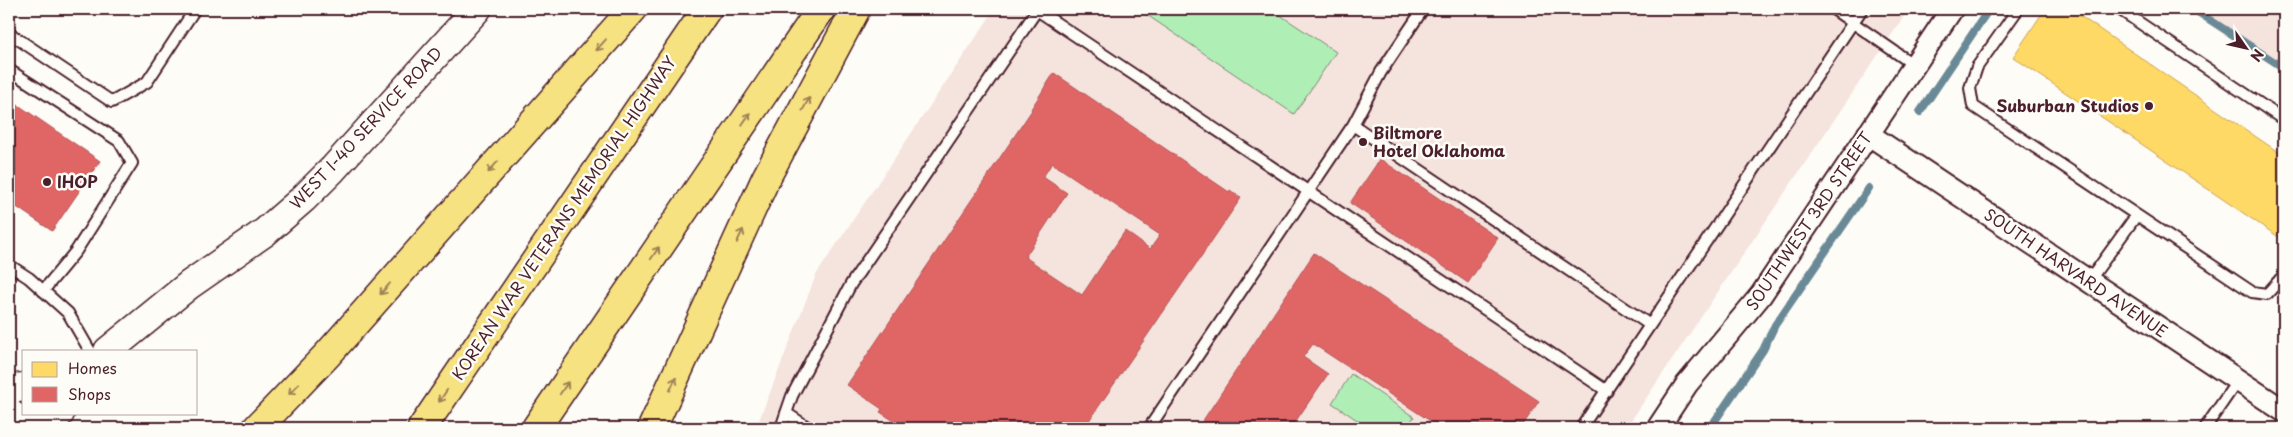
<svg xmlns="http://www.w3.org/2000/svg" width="2293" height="437" font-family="'Playpen Sans',sans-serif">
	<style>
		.built { fill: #f5e3dd }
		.green { fill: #afefb6; stroke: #7c8770 }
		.homes { fill: #ffd966; stroke: #c9a154 }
		.shops { fill: #e06666; stroke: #b35154; fill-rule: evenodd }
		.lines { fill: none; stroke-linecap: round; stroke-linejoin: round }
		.stream { stroke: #6b8996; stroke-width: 8 }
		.lane-casing { stroke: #4a1f2b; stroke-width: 14 }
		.street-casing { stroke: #4a1f2b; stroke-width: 25 }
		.secondary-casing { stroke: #4a1f2b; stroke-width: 31 }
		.highway-casing { stroke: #4a1f2b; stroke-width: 31 }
		.lane { stroke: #fdfcf7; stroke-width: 10 }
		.street { stroke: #fdfcf7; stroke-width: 21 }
		.secondary { stroke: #fdfcf7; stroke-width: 28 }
		.highway { stroke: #f7e281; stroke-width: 28 }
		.oneway { stroke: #a08056 }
		.poi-dot { fill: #4a1f2b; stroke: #fdfcf7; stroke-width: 2 }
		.labels { text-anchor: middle; stroke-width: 5; stroke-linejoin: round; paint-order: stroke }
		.poi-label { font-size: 16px; font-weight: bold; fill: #4a1f2b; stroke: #fdfcf7; text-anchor: start }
		.street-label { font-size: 16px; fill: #4a1f2b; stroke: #fdfcf7 }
	</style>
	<rect width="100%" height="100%" fill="#fdfcf7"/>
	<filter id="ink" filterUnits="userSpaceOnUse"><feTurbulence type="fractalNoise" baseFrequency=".02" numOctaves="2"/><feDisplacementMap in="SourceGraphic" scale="10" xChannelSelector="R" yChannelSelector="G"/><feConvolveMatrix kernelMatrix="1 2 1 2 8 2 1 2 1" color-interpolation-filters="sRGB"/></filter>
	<g filter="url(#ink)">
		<path class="built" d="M995 9H1909L1626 428H756L816 275Z
			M2200 9H2284V64Z"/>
		<path class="green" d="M1138 9H1271L1336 52 1294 114Z
			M1351 374 1414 417 1406 428H1369L1332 403Z"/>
		<path class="homes" d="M2045 9H2070L2284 156V232L2280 238 2013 57Z"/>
		<path class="shops" d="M1054 73 1229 192 1230 190 1241 198 1084 428H905L880 412 882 409 847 385 1032 110 1031 109ZM1052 163 1160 235 1150 249 1125 231 1082 295 1025 257 1067 193 1043 177Z
			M11 100 100 161 52 231 9 202V103Z
			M1380 159 1498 238 1468 283 1350 203Z
			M1314 253 1539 401 1521 428H1441L1313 344 1303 357 1328 374 1291 428H1198Z"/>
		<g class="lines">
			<path class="stream" d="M2193 9 2284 68
				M1920 112 1989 9
				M1710 428 1763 350 1775 325 1869 188"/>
			<g class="lane-casing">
				<path id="lane" d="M1833 9 1914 65
					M2018 9 1977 67 1970 88 1973 106 2252 292 2267 294 2284 275
					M2119 9 2284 120
					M9 33 112 102 147 82 195 9
					M9 70 119 141 132 163 76 251 43 291
					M1353 125 1650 325
					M9 265 29 278 68 313 90 351
					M2089 281 2136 216
					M786 413 809 428
					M781 428 792 396 851 284 1037 10 1607 391
					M1149 428 1353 125 1381 72 1423 9
					M1581 428 1862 9
					M2205 428 2238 380"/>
			</g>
			<g class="street-casing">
				<path id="street" d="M1868 134 2284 411
					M1658 428 1687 384 1761 295 1952 9"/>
			</g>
			<g class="secondary-casing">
				<path id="secondary" d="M108 351 189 285 265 232 303 199 333 169 477 9
					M9 389 24 387
					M9 413 31 428
					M41 428 60 413"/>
			</g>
			<g class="highway-casing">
				<path id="highway" d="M257 428 328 354 633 9
					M422 428 707 9
					M536 428 821 9
					M652 428 766 178 856 9"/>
			</g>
			<use href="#lane" class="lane"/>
			<use href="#street" class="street"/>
			<use href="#secondary" class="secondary"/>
			<use href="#highway" class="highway"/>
		</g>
		<defs><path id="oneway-shaft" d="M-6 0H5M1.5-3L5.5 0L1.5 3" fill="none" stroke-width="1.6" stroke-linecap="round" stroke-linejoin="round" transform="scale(1.25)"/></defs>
		<g class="oneway">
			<use href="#oneway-shaft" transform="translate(601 45) rotate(131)"/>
			<use href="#oneway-shaft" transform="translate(806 104) rotate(-62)"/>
			<use href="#oneway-shaft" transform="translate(746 119) rotate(-56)"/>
			<use href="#oneway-shaft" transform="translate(493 167) rotate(131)"/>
			<use href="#oneway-shaft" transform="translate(740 236) rotate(-65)"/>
			<use href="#oneway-shaft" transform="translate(655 253) rotate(-56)"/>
			<use href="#oneway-shaft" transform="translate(385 289) rotate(131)"/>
			<use href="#oneway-shaft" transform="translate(673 384) rotate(-65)"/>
			<use href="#oneway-shaft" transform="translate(564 388) rotate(-56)"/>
			<use href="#oneway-shaft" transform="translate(294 389) rotate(133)"/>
			<use href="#oneway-shaft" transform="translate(443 396) rotate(124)"/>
		</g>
	</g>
	<g class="poi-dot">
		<circle cx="2149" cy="106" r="5"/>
		<circle cx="1363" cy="142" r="5"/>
		<circle cx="47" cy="182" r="5"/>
	</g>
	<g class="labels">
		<g class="poi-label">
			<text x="2139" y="112" text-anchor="end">Suburban Studios</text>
			<text x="1373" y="139">Biltmore<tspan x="1373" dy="18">Hotel Oklahoma</tspan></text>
			<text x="57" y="188">IHOP</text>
		</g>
		<g class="street-label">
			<text transform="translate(366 128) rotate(-47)" y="6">WEST I-40 SERVICE ROAD</text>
			<text transform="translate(564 218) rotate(-56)" y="6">KOREAN WAR VETERANS MEMORIAL HIGHWAY</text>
			<text transform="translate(1809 221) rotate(-56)" y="6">SOUTHWEST 3RD STREET</text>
			<text transform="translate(2076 273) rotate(34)" y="6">SOUTH HARVARD AVENUE</text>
		</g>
	</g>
	<rect width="2293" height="437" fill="none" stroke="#fdfcf7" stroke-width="30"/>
	<rect x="15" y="15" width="2263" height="407" fill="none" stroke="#4a1f2b" stroke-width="2" filter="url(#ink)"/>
	<rect x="22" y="350" width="175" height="65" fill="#fdfcf7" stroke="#b5a4a5"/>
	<rect x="32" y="362" width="25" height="15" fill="#ffd966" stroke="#b5a4a5"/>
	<text x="68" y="374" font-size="15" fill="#4a1f2b">Homes</text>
	<rect x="32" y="387" width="25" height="15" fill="#e06666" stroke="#b5a4a5"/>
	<text x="68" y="400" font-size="15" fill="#4a1f2b">Shops</text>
	<g transform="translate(2246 48) rotate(124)" stroke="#fdfcf7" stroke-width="4" paint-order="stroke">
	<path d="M0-4L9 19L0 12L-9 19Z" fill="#4a1f2b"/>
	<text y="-8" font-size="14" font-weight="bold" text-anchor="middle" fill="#4a1f2b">N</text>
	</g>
</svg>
